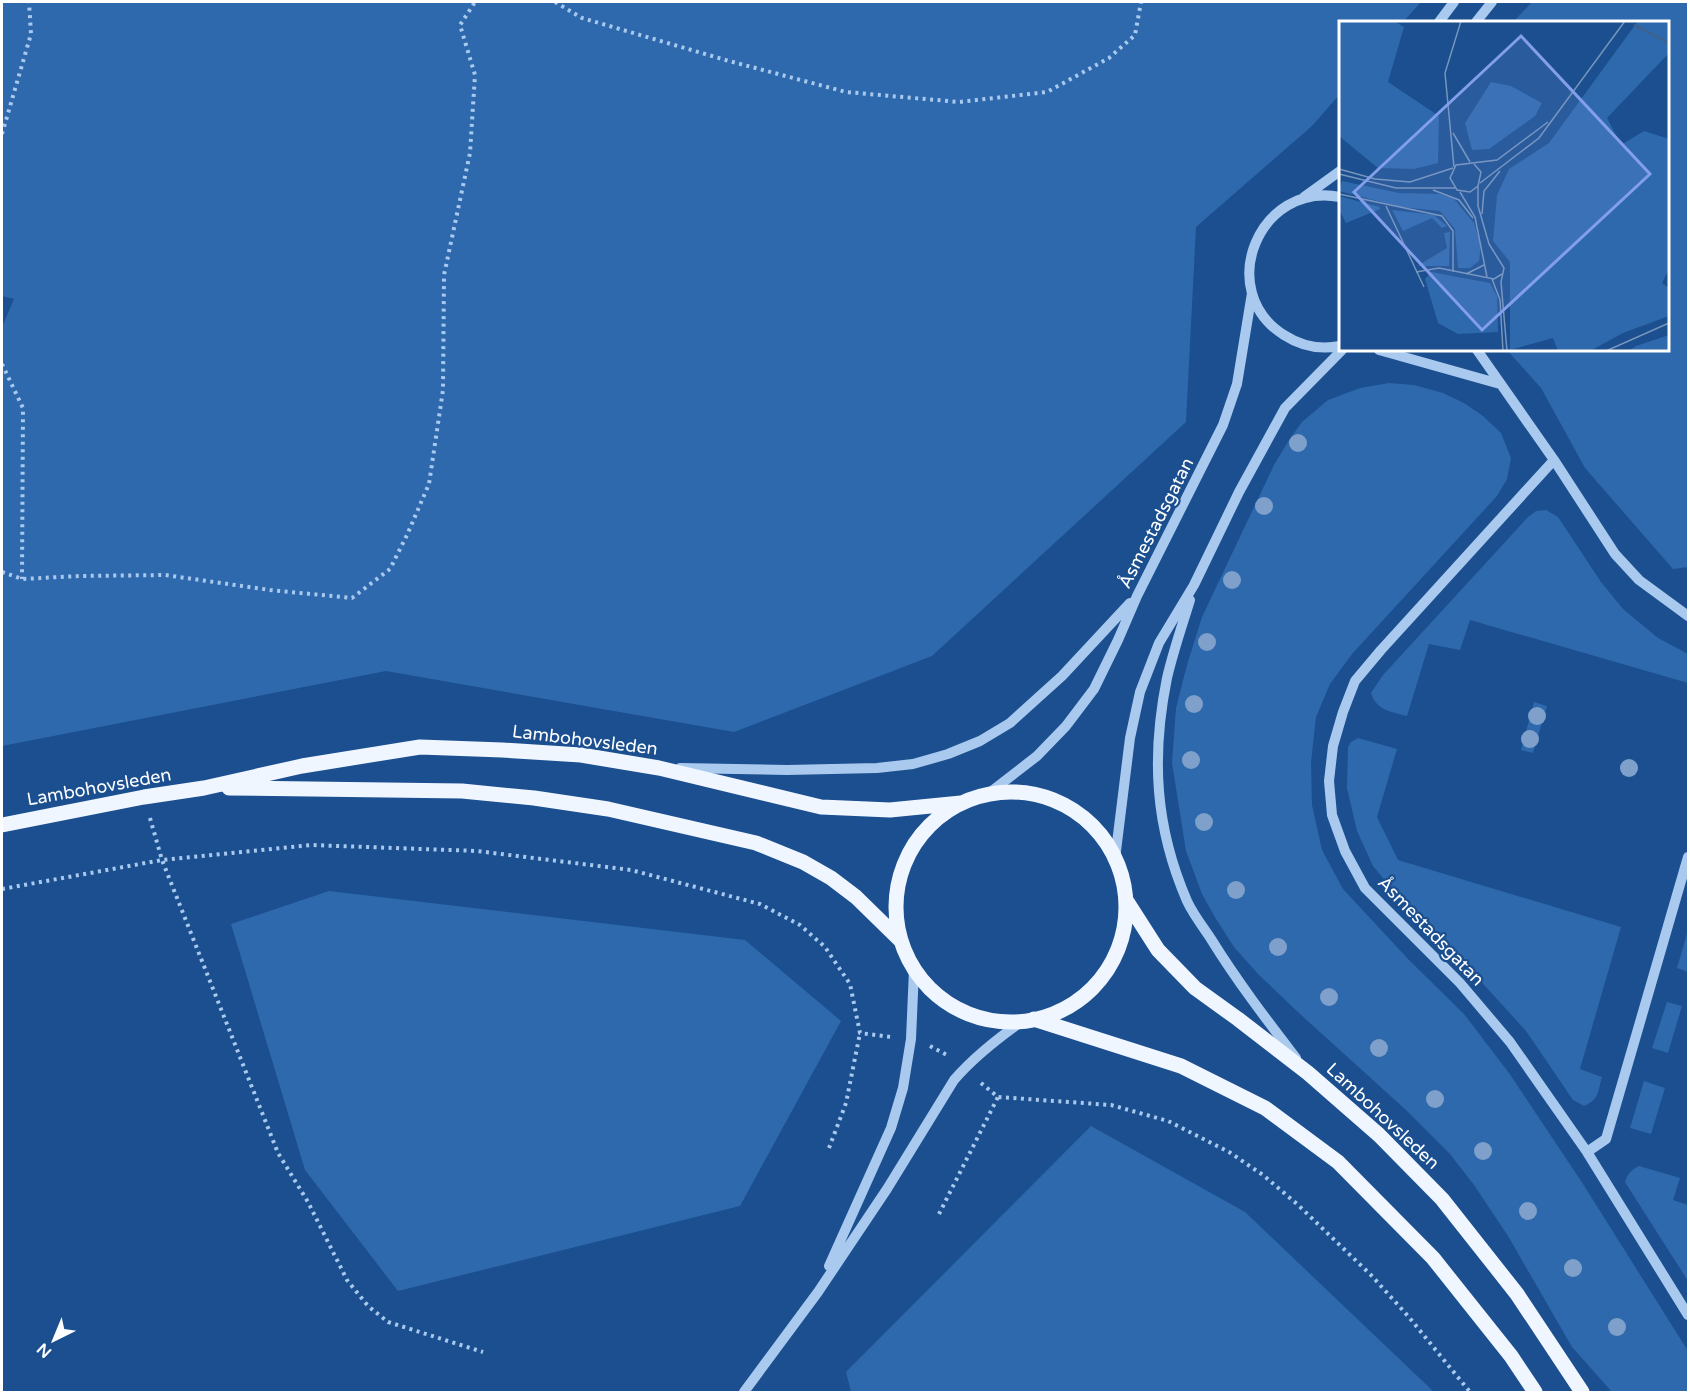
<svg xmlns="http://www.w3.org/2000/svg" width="1690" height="1394" font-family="'Varela Round',sans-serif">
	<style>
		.green { fill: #2e69ad }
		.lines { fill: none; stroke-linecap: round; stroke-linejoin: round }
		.path { stroke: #a9c9ee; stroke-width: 4; stroke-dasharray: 3 4.5; stroke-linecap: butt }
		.minor { stroke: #a9c9ee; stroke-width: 10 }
		.major { stroke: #f0f6ff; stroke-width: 15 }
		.tree { fill: #7ea0ca }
		.labels { text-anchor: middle; stroke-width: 4.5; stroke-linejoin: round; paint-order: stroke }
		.street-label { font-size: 18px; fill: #fff; stroke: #1b4f8f }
		.inset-river { fill: none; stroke: #3c6290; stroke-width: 3 }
		.inset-road { fill: none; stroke: #7695bc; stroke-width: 1.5 }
		.view { fill: #839eea; fill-opacity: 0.15; stroke: #839eea; stroke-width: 3 }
		.inset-edge { fill: none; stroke: #fff; stroke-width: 3 }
	</style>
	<rect width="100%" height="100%" fill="#1b4f8f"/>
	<path class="green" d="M2 2H1421L1403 22H1340V94L1312 126 1196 227 1186 422 932 656 734 732 386 671 2 746V327L14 299 2 296Z
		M1532 2H1688V567L1673 569 1585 468 1541 388 1507 350H1668V22H1513Z
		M1389 383 1414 385 1443 393 1464 403 1483 416 1501 433 1511 458 1507 479 1497 496 1352 654 1330 684 1316 717 1311 762 1312 805 1322 850 1343 889 1409 960 1464 1014 1509 1073 1583 1184 1688 1351V1392H1612L1572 1347 1508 1236 1474 1185 1450 1154 1406 1110 1300 1014 1258 974 1234 947 1216 919 1202 894 1186 851 1172 763 1176 708 1187 665 1202 617 1274 465 1289 440 1302 422 1328 400 1360 388Z
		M1546 510 1558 517 1601 582 1623 609 1658 638 1688 654V683L1470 620 1460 650 1429 644 1407 716C1391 712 1376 710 1371 693L1383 675 1528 517 1536 511Z
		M1534 702 1547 706 1533 753 1521 750Z
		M1358 738 1397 749 1377 817 1398 860 1621 927 1580 1069 1602 1077C1598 1091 1599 1100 1584 1106L1573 1100 1526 1031 1476 976 1392 889 1373 866 1357 831 1347 788 1348 747 1351 742Z
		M329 891 745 940 841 1021 740 1206 398 1291 305 1170 231 924Z
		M1688 930V972L1677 968Z
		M1667 1002 1682 1006 1668 1053 1652 1048Z
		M1644 1081 1665 1088 1651 1134 1630 1128Z
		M1091 1126 1245 1212 1434 1392H851L846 1372Z
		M1639 1166 1680 1178 1673 1200 1688 1205V1281L1625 1182C1628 1173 1631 1170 1639 1166Z"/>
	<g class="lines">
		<path class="path" d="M555 2 582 18 729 61 846 92 959 102 1047 92 1109 58 1135 35 1141 2
			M2 134 31 34 29 2
			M2 364 23 408 22 579
			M2 572 22 579 79 576 165 575 270 590 352 598 390 569 407 535 429 484 443 390 444 275 470 153 475 75 460 25 475 2
			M150 818 162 860 278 1153 308 1202 347 1280 368 1306 388 1322 483 1352
			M2 889 162 860 311 845 477 851 631 870 760 904 800 925 825 947 850 984 860 1033 891 1037
			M930 1046 947 1055
			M981 1083 998 1097 1111 1105 1136 1112 1168 1121 1229 1152 1263 1175 1297 1204 1371 1275 1408 1316 1470 1392
			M829 1148 846 1103 860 1033
			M939 1214 998 1097"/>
		<path class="minor" d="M1439 22 1454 2
			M1476 22 1492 2
			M1304 197 1340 171
			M1340 197C1259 181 1214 291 1284 335 1301 346 1320 350 1340 346
			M1379 350 1500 384
			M1477 350 1554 460 1615 554 1639 580 1688 616
			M1554 460 1381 650 1355 681 1343 712 1333 746 1329 781 1332 815 1345 851 1365 888 1460 983 1510 1042 1587 1152 1688 1315
			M1190 600C1182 626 1173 652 1167 678 1151 757 1155 827 1187 901 1193 914 1203 927 1211 939 1237 981 1266 1019 1296 1058
			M680 768 787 770 877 768 913 764 948 754 980 741 1010 723 1062 676 1130 603
			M988 794 1037 756 1066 726 1094 689 1118 640 1137 596 1223 425 1237 384 1252 293
			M1115 859 1130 738 1140 692 1159 643 1194 585 1239 492 1285 408 1342 350
			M1587 1152 1606 1139 1688 857
			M829 1266 891 1128 903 1088 911 1039 914 970
			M744 1392 818 1292 887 1189 954 1080C973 1058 997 1039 1021 1022"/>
		<path class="major" d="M229 788 462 791 534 798 608 809 756 843 803 862 831 878 856 897 900 940
			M896 907a115 115 0 1 1 230 0a115 115 0 1 1-230 0Z
			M2 825 144 797 204 788 302 766 420 747 502 750 581 755 659 768 821 807 890 810 961 803
			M1126 900 1158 950 1195 988 1238 1019 1308 1073 1379 1135 1442 1199 1517 1294 1582 1392
			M1034 1019 1181 1066 1265 1108 1338 1162 1433 1258 1511 1356 1535 1392"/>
	</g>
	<g class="tree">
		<circle cx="1298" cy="443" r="9"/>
		<circle cx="1264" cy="506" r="9"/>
		<circle cx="1232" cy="580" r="9"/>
		<circle cx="1207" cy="642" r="9"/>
		<circle cx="1194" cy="704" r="9"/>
		<circle cx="1537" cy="716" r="9"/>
		<circle cx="1530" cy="739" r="9"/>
		<circle cx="1191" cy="760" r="9"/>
		<circle cx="1629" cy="768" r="9"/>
		<circle cx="1204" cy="822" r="9"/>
		<circle cx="1236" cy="890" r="9"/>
		<circle cx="1278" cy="947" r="9"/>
		<circle cx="1329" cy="997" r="9"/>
		<circle cx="1379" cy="1048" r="9"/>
		<circle cx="1435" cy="1099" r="9"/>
		<circle cx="1483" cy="1151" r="9"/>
		<circle cx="1528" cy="1211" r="9"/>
		<circle cx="1573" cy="1268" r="9"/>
		<circle cx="1617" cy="1327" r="9"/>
	</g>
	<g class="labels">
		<g class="street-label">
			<text transform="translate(1156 523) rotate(-63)" y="6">Åsmestadsgatan</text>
			<text transform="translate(585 740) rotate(7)" y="6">Lambohovsleden</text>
			<text transform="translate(99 787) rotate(-10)" y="6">Lambohovsleden</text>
			<text transform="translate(1431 931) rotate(46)" y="6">Åsmestadsgatan</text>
			<text transform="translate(1383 1116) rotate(43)" y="6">Lambohovsleden</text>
		</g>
	</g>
	<g transform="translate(1339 21)">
		<rect width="330" height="330" fill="#1b4f8f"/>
		<path d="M0 0H55L65 6 49 61 100 95 99 142 75 148 39 147 0 115ZM299 0H330V32L268 97 282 124 305 110 330 118V248L323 262 330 267V295L284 312 251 330H219L214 317 171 329V241L154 220 158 174 170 148 210 122ZM152 61 172 65 203 82 196 95 150 128 133 129 126 102ZM3 160 60 172 101 173 115 178 135 202 142 224 140 240 131 247H119L116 208 101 190 62 186 0 170ZM0 175 41 186V188L7 202 0 188ZM53 189 95 194 108 205 103 207 93 197 64 210ZM111 211 110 245H78L108 227 105 212ZM92 251 151 262 158 275 159 311 119 313 99 302 86 258ZM330 314V330H289L297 325Z" fill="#2e69ad"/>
		<path class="inset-river" d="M295 4 330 22"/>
		<path class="inset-road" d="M114 112 131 141M135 143 142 151 139 165 131 171 118 169 111 157 117 144 158 139 209 101M115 146 106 52 122 0M0 148 36 158 71 161 114 147M0 153 57 167H116M141 162 200 117 286 0M139 165V185L150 223 165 247 162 261 168 330M94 169 120 179 134 197M121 171 136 196 148 256M0 173 103 195 114 210V251M47 185 85 266M143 193 145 170 161 150M77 251 100 247 155 258 163 253M127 253 145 244M153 258 161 279 164 330M267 330 330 302"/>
		<path class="view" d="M182 15 311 153 143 309 15 171Z"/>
		<rect width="330" height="330" class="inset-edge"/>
	</g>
	<rect width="1690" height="1394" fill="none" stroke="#ffffff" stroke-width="6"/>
	<g transform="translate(54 1340) rotate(223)" stroke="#1b4f8f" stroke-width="4.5" paint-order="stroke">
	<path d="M0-4.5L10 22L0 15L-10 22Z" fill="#ffffff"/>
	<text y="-9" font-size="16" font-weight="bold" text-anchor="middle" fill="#ffffff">N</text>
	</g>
</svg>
